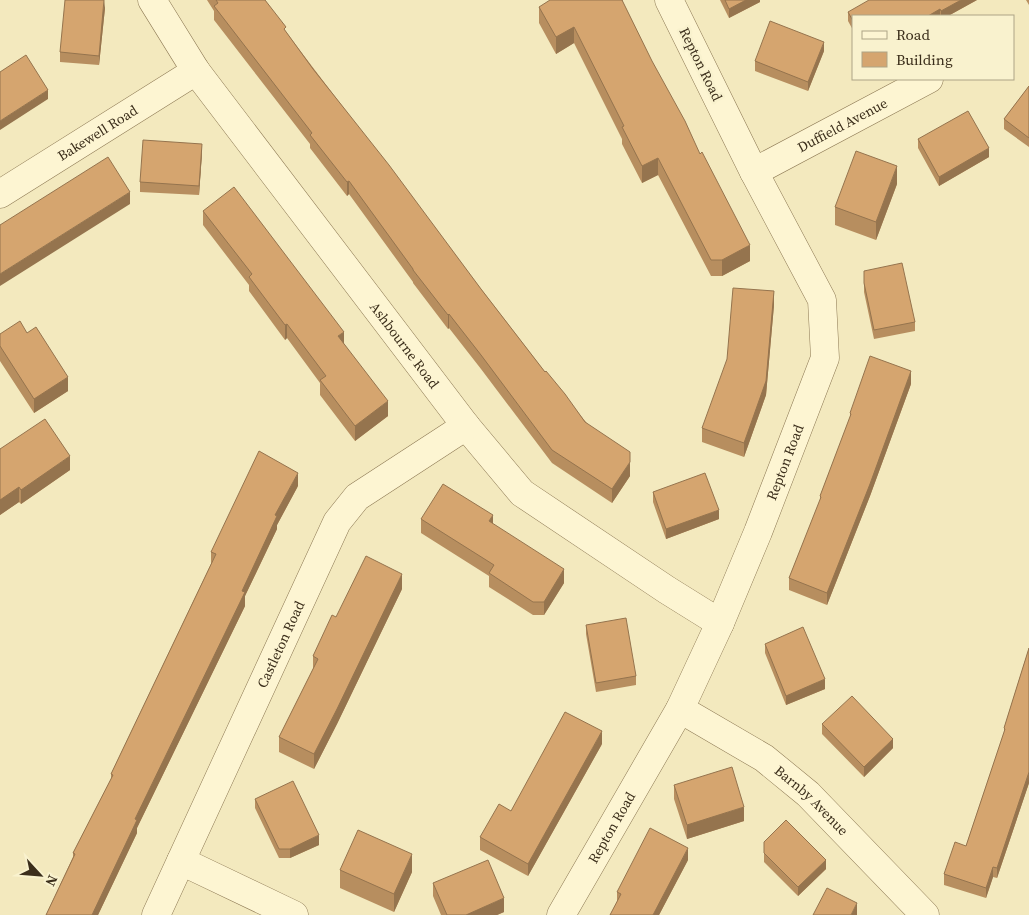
<svg xmlns="http://www.w3.org/2000/svg" width="1029" height="915" font-family="'Source Serif 4',serif">
	<style>
		.lines { fill: none; stroke-linecap: round; stroke-linejoin: round }
		.street-casing { stroke: #8d7954; stroke-width: 29 }
		.street { stroke: #fdf5d2; stroke-width: 28 }
		.wall { fill: #b78e5f }
		.shaded-wall { fill: #95744e }
		.building { fill: #d5a56f; stroke: #95744e }
		.labels { text-anchor: middle; stroke-width: 5; stroke-linejoin: round; paint-order: stroke }
		.street-label { font-size: 14px; fill: #3b2e1b; stroke: #f9f2ce }
	</style>
	<rect width="100%" height="100%" fill="#f3e9be"/>
	<g class="lines">
		<g class="street-casing">
			<g id="street">
				<path id="s1" d="M152 0 196 71 466 426 522 493 667 590 720 623"/>
				<path id="s2" d="M754 172 929 79"/>
				<path id="s3" d="M0 194 196 71"/>
				<path id="s4" d="M680 709 764 758 808 794 925 915"/>
				<path d="M181 861 294 915"/>
				<path id="s5" d="M156 915 337 522 357 497 466 426"/>
				<path id="s6" d="M561 915 680 709 720 623 758 532 825 358 822 300 754 172 669 0"/>
			</g>
		</g>
		<use href="#street" class="street"/>
	</g>
	<path class="wall" d="M207 0H265L286 32 481 289 545 372 630 476 612 503 552 463 481 369 449 328 448 329 413 283V282L349 194 347 196 310 148V144L214 20V11Z
		M623 0V3L750 261 722 276H711L658 175 642 183 622 144V139L574 43 556 54 539 23V7Z
		M720 0H760V2L729 18Z
		M977 0 948 16H853V30L848 21V12Z
		M1026 0H1029V5Z
		M105 8 99 65 60 62V52Z
		M824 51 808 91 755 71V61Z
		M1029 86V147L1004 129V119Z
		M918 139 989 157 939 186 918 148Z
		M202 153 199 195 140 192V182Z
		M897 184 876 240 835 225V207Z
		M203 211 344 344 388 416 355 441 320 395V383L287 338 285 340 249 291V285L203 225Z
		M864 271 915 322V331L874 339 864 292Z
		M774 305 766 395 744 457 702 442V428Z
		M27 333 68 391 34 413 0 361V334Z
		M911 384 870 496 827 605 789 590V578L820 501V496L850 418V413Z
		M0 449 70 470 21 504 19 502 0 515Z
		M298 486 277 525V529L245 596V606L137 828V833L98 915H46L73 857V853L111 779V774L211 564V552Z
		M653 492 719 519 666 539 653 502Z
		M421 519 493 524 564 583 544 615H533L489 587V576L421 533Z
		M402 589 337 724 314 769 279 752V737L313 669V656L336 617Z
		M586 625 636 676V685L596 692 586 634Z
		M765 644 825 689 786 705 765 653Z
		M1029 648V783L997 878 993 877 986 898 944 885V874L966 846 1004 733V728Z
		M822 724 893 748 864 777 822 734Z
		M602 744 528 876 480 850V837L511 811Z
		M674 785 744 821 687 839 674 799Z
		M255 799 319 845 290 858H279L255 808Z
		M764 842 826 869 798 896 764 862Z
		M688 860 659 915H610L617 902V892Z
		M340 870 412 872 394 912 340 888Z
		M433 883 504 912 497 915H441L433 896Z"/>
	<path class="shaded-wall" d="M104 0 105 8 99 65V56Z
		M746 0H760V2L729 18V9Z
		M961 0H977L948 16H941V11Z
		M940 9V16H928Z
		M574 27V43L556 54V37Z
		M824 42V51L808 91V82Z
		M48 90V99L0 130V121Z
		M202 144V153L199 195V186Z
		M989 148V157L939 186V177Z
		M658 158V175L642 183V166Z
		M897 166V184L876 240V222Z
		M349 181V194L347 196V182Z
		M130 192V204L0 286V274Z
		M750 245V261L722 276V260Z
		M774 291V305L766 395 744 457V443Z
		M449 314V328L448 329V315Z
		M287 324V338L285 340V325Z
		M344 332V347L338 336Z
		M911 371V384L870 496 827 605V593Z
		M68 377V391L34 413V399Z
		M388 401V416L355 441V426Z
		M70 456V470L21 504V490Z
		M630 462V476L612 503V489Z
		M298 473V486L277 525V529L245 596V606L137 828V833L98 915H92L135 819 242 591 275 515Z
		M19 487V502L0 515V500Z
		M719 510V519L666 539V529Z
		M493 515V529L489 521Z
		M564 569V583L544 615V602Z
		M402 574V589L337 724 314 769V754Z
		M825 679V689L786 705V696Z
		M602 731V744L528 876V864Z
		M893 739V748L864 777V767Z
		M1029 772V783L997 878V868Z
		M744 807V821L687 839V825Z
		M319 835V845L290 858V849Z
		M688 848V860L659 915H653Z
		M412 854V872L394 912V894Z
		M826 860V869L798 896V887Z
		M993 867V877L986 898V888Z
		M504 898V912L497 915H466Z
		M857 903V915H851Z"/>
	<path class="building" d="M65 0H104L99 56 60 52Z
		M216 0H265L286 27 284 29 313 69 389 165 481 289 545 372 546 371 565 394 585 422 630 452V462L612 489 552 450 481 355 449 314 448 315 413 270V269L349 181 347 182 310 135 312 133 214 6 218 3Z
		M550 0H622L652 61 685 121 700 154 702 152 750 245 722 260H711L658 158 642 166 622 127 624 126 574 27 556 37 539 7Z
		M725 0H746L729 9Z
		M869 0H961L941 11 940 9 928 16H853V21L848 12Z
		M770 21 824 42 808 82 755 61Z
		M26 55 48 90 0 121V72Z
		M1029 86V138L1004 119Z
		M968 111 989 148 939 177 918 139Z
		M143 140 202 144 199 186 140 182Z
		M856 151 897 166 876 222 835 207Z
		M108 157 130 192 0 274V225Z
		M234 187 344 332 338 336 388 401 355 426 320 380 326 376 287 324 285 325 249 277 252 274 203 211Z
		M902 263 915 322 874 330 864 283V271Z
		M733 288 774 291 766 381 744 443 702 428 727 359Z
		M20 321 27 333 36 327 68 377 34 399 0 346V334Z
		M870 356 911 371 870 484 827 593 789 578 821 497 820 496 851 414 850 413Z
		M45 419 70 456 21 490 19 487 0 500V449Z
		M259 451 298 473 275 515 277 516 242 591 245 592 135 819 137 820 92 915H46L75 854 73 853 113 775 111 774 216 554 211 552Z
		M705 473 719 510 666 529 653 492Z
		M443 484 493 515 489 521 564 569 544 602H533L489 573 494 565 421 519Z
		M366 556 402 574 337 709 314 754 279 737 318 659 313 656 332 615 336 617Z
		M626 618 636 676 596 683 586 625Z
		M803 627 825 679 786 696 765 644Z
		M1029 648V772L997 868 993 867 986 888 944 874 955 842 966 846 1005 729 1004 728Z
		M852 696 893 739 864 767 822 724Z
		M565 712 602 731 528 864 480 837 499 804 511 811Z
		M732 767 744 807 687 825 674 785Z
		M293 781 319 835 290 849H279L255 799Z
		M786 820 826 860 798 887 764 853V842Z
		M650 828 688 848 653 915H610L621 894 617 892Z
		M358 830 412 854 394 894 340 870Z
		M488 860 504 898 466 915H447L433 883Z
		M827 888 857 903 851 915H813Z"/>
	<g class="labels">
		<g class="street-label">
			<text transform="translate(701 64) rotate(64)" y="5">Repton Road</text>
			<text dy="5" stroke="none"><textPath href="#s2" startOffset="100">Duffield Avenue</textPath></text>
			<text dy="5" stroke="none"><textPath href="#s3" startOffset="115">Bakewell Road</textPath></text>
			<text dy="5" stroke="none"><textPath href="#s1" startOffset="428">Ashbourne Road</textPath></text>
			<text dy="5" stroke="none"><textPath href="#s6" startOffset="506">Repton Road</textPath></text>
			<text dy="5" stroke="none"><textPath href="#s5" startOffset="298">Castleton Road</textPath></text>
			<text dy="5" stroke="none"><textPath href="#s4" startOffset="161">Barnby Avenue</textPath></text>
			<text dy="5" stroke="none"><textPath href="#s6" startOffset="101">Repton Road</textPath></text>
		</g>
	</g>
	<rect x="852" y="15" width="162" height="65" fill="#f9f2ce" stroke="#ada486"/>
	<rect x="862" y="31" width="25" height="8" fill="#fdf5d2" stroke="#ada486"/>
	<text x="896" y="40" font-size="15" fill="#3b2e1b">Road</text>
	<rect x="862" y="52" width="25" height="15" fill="#d5a56f" stroke="#ada486"/>
	<text x="896" y="65" font-size="15" fill="#3b2e1b">Building</text>
	<g transform="translate(40 875) rotate(116)" stroke="#f9f2ce" stroke-width="4" paint-order="stroke">
	<path d="M0-4L9 19L0 12L-9 19Z" fill="#3b2e1b"/>
	<text y="-8" font-size="14" font-weight="bold" text-anchor="middle" fill="#3b2e1b">N</text>
	</g>
</svg>
